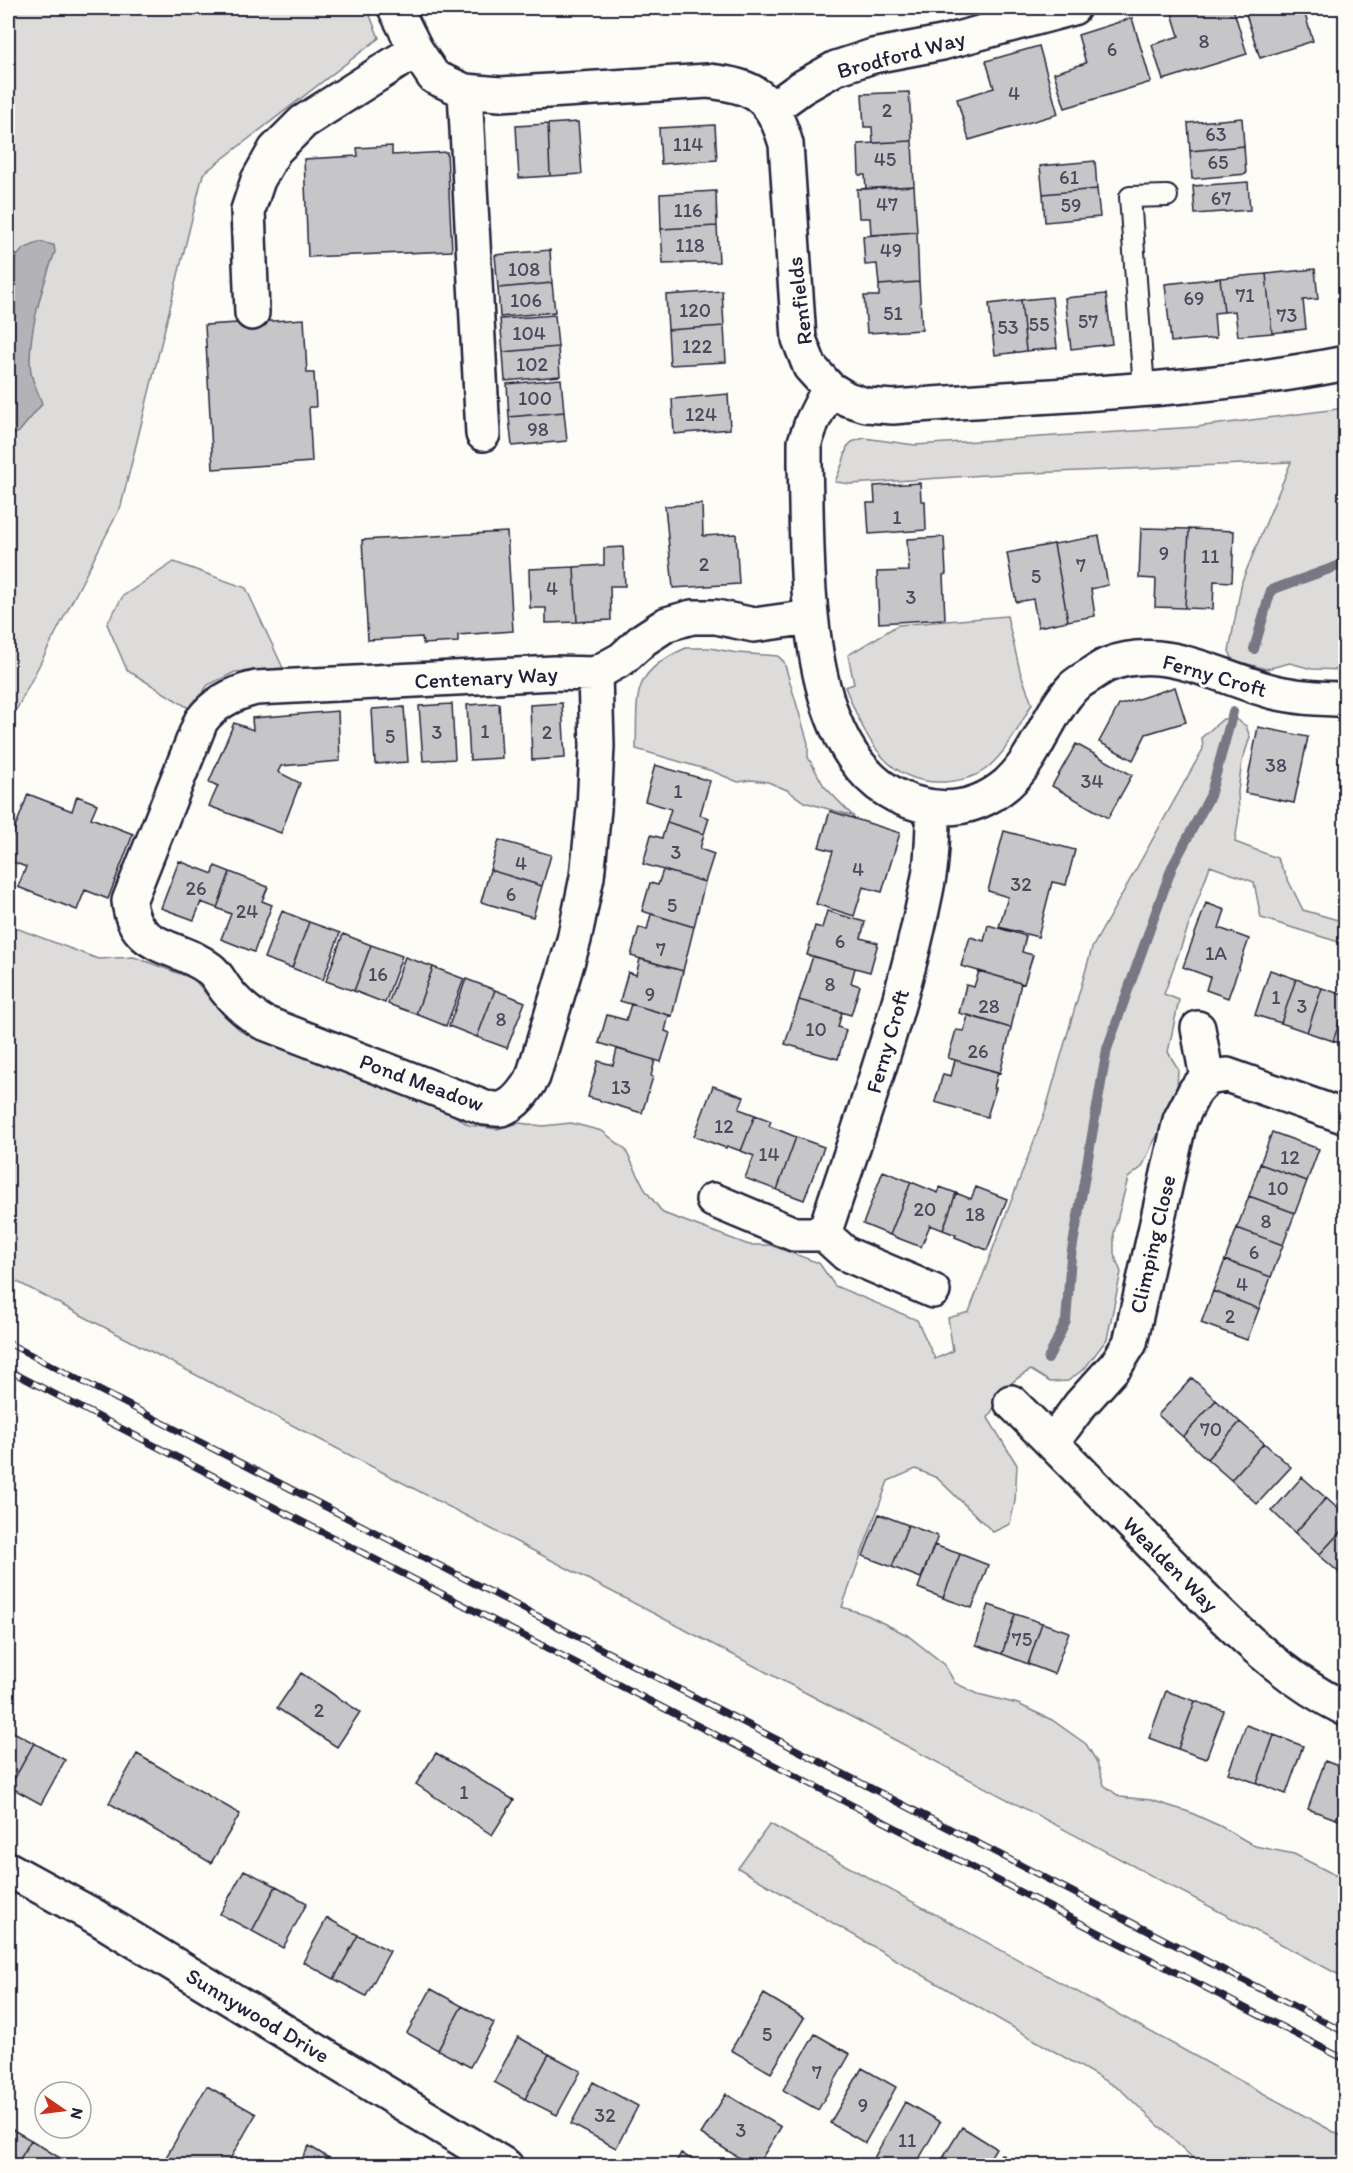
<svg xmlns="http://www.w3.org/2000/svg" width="1353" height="2173" font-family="Itim,sans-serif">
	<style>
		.green { fill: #dddcdb; stroke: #807f8b; stroke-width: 1.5 }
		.water { fill: #b2b2b7; stroke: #787885; stroke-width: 1.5 }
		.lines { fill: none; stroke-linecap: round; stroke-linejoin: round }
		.stream { stroke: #787885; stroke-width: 10 }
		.building { fill: #c6c6c8; stroke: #22223b; stroke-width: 1.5 }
		.service-casing { stroke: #22223b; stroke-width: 24 }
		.minor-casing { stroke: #22223b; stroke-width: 38 }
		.service { stroke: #fdfcf7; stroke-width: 20 }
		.minor { stroke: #fdfcf7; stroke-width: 33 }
		.rail-casing { stroke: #22223b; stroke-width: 7 }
		.rail { stroke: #fdfcf7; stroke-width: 4.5; stroke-dasharray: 14; stroke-linecap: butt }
		.labels { text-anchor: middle; stroke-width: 6; stroke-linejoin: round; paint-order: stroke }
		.number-label { font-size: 20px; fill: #4b4b5e }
		.street-label { font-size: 22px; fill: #22223b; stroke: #fdfcf7 }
	</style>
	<rect width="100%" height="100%" fill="#fdfcf7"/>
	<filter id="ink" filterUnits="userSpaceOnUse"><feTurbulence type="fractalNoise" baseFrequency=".0167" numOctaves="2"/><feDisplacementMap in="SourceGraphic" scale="12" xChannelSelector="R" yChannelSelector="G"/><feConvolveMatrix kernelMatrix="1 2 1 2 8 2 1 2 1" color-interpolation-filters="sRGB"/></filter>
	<g filter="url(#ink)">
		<path class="green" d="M8 8H367L379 38 203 174 121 506 8 726Z
			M1345 408V670L1312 669 1290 663 1266 669 1233 660 1229 651 1242 581 1291 462 985 475 851 484 835 482 843 462 847 447 852 442 864 438 915 445 1196 427Z
			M174 562 246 588 283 668 235 672 208 685 190 709 127 670 107 624 123 596Z
			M1007 616 1020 671 1032 704C1019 726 1007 752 987 768 975 778 959 781 944 782 884 785 864 733 845 687L854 684 848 655 898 625Z
			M686 648H710L737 653 778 656 784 662 808 743V757L824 786 853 816 804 802 787 790 768 782 751 780 738 782 712 771 636 749C638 694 629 673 686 648Z
			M1234 718 1246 726 1250 737 1242 762 1238 791 1239 815 1235 842 1277 858 1303 910 1345 922V944L1261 918 1254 882 1210 866 1164 994 1179 1000 1168 1052 1178 1069 1177 1089 1170 1116 1154 1141 1142 1167 1128 1178 1114 1232V1254L1121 1272 1107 1339 1085 1368 1068 1381 1050 1382 1031 1370C1008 1381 1000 1396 988 1418L1017 1465 1015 1501 1010 1524 993 1532 937 1478 916 1469 888 1481 842 1607 867 1615 907 1635 944 1664 955 1683 978 1694 1018 1704 1052 1720 1086 1744 1097 1762 1104 1785 1120 1797 1151 1800 1189 1812 1220 1826 1255 1846 1294 1854 1345 1880V1978L810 1695 8 1277V925L98 959 134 957 194 979 215 1005 242 1032 442 1108 469 1125 497 1129 519 1123 543 1126 571 1123 602 1131 625 1149 646 1191 663 1213 749 1245H770L819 1263 835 1286 917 1320 935 1359 953 1351 948 1318 969 1312 1045 1112 1092 948 1203 749 1202 737 1223 719Z
			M770 1824 1345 2138V2165H1200L1121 2090 738 1868Z"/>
		<path class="water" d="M40 242 54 245 55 252C43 284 26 338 31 373 33 383 39 394 42 404L19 432 8 438V267L23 249Z"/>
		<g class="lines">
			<path class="stream" d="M1254 649 1271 590 1346 563
				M1048 1359 1066 1321 1071 1256 1107 1049 1172 867 1210 796 1233 712"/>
		</g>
		<path class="building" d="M1177 8H1233L1247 54 1163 80 1152 45 1179 36 1171 10Z
			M1244 8H1303L1313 41 1260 58Z
			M1132 18 1151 82 1065 108 1054 73 1086 63 1078 35Z
			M1039 46 1058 114 969 140 957 99 994 88 986 61Z
			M909 92 912 141 873 143 872 127H864L862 94Z
			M1242 118 1244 146 1190 151 1188 123Z
			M578 122 582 174 550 176 548 124Z
			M548 124 550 176 519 178 516 126Z
			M715 125 717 160 661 164 659 128Z
			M912 141 914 186 866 189 865 175H859L858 144Z
			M392 146V155L447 152 452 251 308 257 304 159 358 156 357 148Z
			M1244 146 1246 174 1192 179 1190 151Z
			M1095 161 1097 189 1043 194 1040 166Z
			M1248 182 1250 210 1195 214 1193 186Z
			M914 186 917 232 871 235 870 218H859L857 189Z
			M1097 189 1100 217 1045 222 1043 194Z
			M716 191 717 226 661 229 660 194Z
			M717 226 719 262 663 264 661 229Z
			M917 232 919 282 879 285 877 264 865 265 863 236Z
			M550 250 552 283 498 288 495 255Z
			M1315 269 1318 299 1303 300 1306 329 1272 333 1266 274Z
			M1266 274 1272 333 1238 336 1235 311 1224 312 1220 278Z
			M1220 278 1224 312 1214 313 1216 338 1171 342 1165 284Z
			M919 282 922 330 867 333 864 296H879V285Z
			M552 283 555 312 500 317 498 288Z
			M722 291 724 326 668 330 666 295Z
			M1106 294 1112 344 1071 349 1065 298Z
			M1052 297 1057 348 1026 351 1021 300Z
			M1021 300 1026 351 995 355 989 304Z
			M555 315 558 347 503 352 500 319Z
			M304 319 307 373H314L316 407H309L312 462 213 469 205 325Z
			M724 326 726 362 670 365 668 330Z
			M558 347 560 376 505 381 503 352Z
			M561 379 564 412 509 417 507 384Z
			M728 394 730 429 674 434 672 399Z
			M564 412 567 441 512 446 509 417Z
			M920 483 921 501H925L926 530 869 534 867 503H875L874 486Z
			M702 504 703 536 736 534 739 584 673 588 665 506Z
			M1141 528 1189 529 1185 608 1155 607 1156 579 1139 578Z
			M1189 529 1234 531 1232 582 1214 581 1213 609 1185 608Z
			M507 532 513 631 458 635V642L423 644 422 637 368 640 362 540Z
			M1099 536 1108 585 1091 589 1095 616 1068 621 1054 544Z
			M944 537 946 574 943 575 945 619 879 623 877 572 909 571 907 539Z
			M1054 544 1068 621 1038 627 1033 599 1016 602 1007 553Z
			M623 547 625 586H610L611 620 577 622 574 567 604 565V548Z
			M574 567 577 622 546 623V608H530L529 569Z
			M1175 687 1186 722 1146 734 1133 760 1099 742 1119 705Z
			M499 703 502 758 470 760 467 705Z
			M562 703 565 758 532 760 530 705Z
			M452 704 455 759 423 761 419 706Z
			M404 707 408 762 375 764 372 709Z
			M338 711 340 761 281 766 278 772 300 783 281 833 209 806 218 786 209 782 234 723 253 730 252 718Z
			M1258 727 1308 737 1294 803 1245 793Z
			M1076 744 1132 775 1108 818 1052 786Z
			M655 765 710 781 700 815 709 818 704 834 667 822 671 809 645 801Z
			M28 794 72 811 77 796 97 804 91 818 133 834 108 899 85 890 77 910 18 887 26 867 8 860V847Z
			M830 811 900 833 882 892 863 887 854 916 816 904 833 851 819 847Z
			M667 822 704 834 700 849 714 854 705 882 643 864 651 835 662 838Z
			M1004 831 1075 850 1066 885 1052 882 1038 937 999 927 1008 897 988 891Z
			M499 840 551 855 542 886 490 870Z
			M179 861 213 874 215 866 230 872 217 908 201 902 194 920 161 908Z
			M490 870 542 886 533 917 481 902Z
			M663 870 705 882 694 927 642 911 650 883 658 885Z
			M230 872 268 887 262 901 272 905 254 952 221 939 231 914 217 908Z
			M1206 903 1225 910 1219 928 1249 939 1228 998 1206 990 1210 977 1183 967Z
			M282 911 309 922 292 968 264 958Z
			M827 911 865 922 861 938 878 943 870 972 807 955 815 926 822 928Z
			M651 914 694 927 683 971 631 956 639 927 647 930Z
			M309 922 340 933 323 980 292 968Z
			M988 925 1026 936 1022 952 1033 955 1024 984 961 966 970 937 984 941Z
			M343 934 371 945 354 991 326 981Z
			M371 945 402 956 385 1003 354 991Z
			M813 956 855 968 851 983 860 986 851 1015 799 1000Z
			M405 957 433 967 416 1014 388 1004Z
			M640 959 683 971 672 1016 620 1001 628 972 636 975Z
			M433 967 464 979 446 1026 416 1014Z
			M1270 970 1296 979 1281 1023 1255 1015Z
			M979 971 1021 983 1011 1028 959 1013 966 985 974 987Z
			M466 979 495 990 477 1037 449 1026Z
			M1296 979 1322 988 1307 1032 1281 1023Z
			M1322 988 1346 996V1004L1333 1041 1307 1032Z
			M495 990 525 1002 507 1048 477 1037Z
			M799 1000 842 1012 838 1027 846 1030 838 1059 785 1044Z
			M631 1004 669 1015 665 1031 670 1033 661 1062 599 1043 607 1015 626 1020Z
			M1346 1004V1045L1333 1041Z
			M968 1015 1011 1028 1000 1073 948 1058 956 1030 964 1031Z
			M617 1049 655 1060 651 1076 653 1077 642 1113 588 1097 598 1061 613 1065Z
			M955 1060 998 1072 994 1088H996L987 1117 935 1102 943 1074 951 1076Z
			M713 1086 744 1097 739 1109 755 1115 741 1151 727 1146 726 1148 694 1136Z
			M755 1115 771 1121 769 1126 796 1137 777 1190 745 1178 754 1156 741 1151Z
			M1272 1132 1319 1149 1307 1181 1260 1164Z
			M796 1137 824 1147 804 1200 777 1190Z
			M1260 1164 1307 1181 1295 1213 1249 1196Z
			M883 1171 911 1182 890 1235 863 1224Z
			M911 1182 938 1193 940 1187 956 1193 943 1230 930 1225 921 1247 890 1235Z
			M976 1187 1007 1199 987 1250 955 1237 956 1235 943 1230 956 1193 971 1199Z
			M1249 1196 1295 1213 1283 1245 1237 1228Z
			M1237 1228 1283 1245 1271 1277 1225 1260Z
			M1225 1260 1271 1277 1259 1309 1213 1291Z
			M1213 1291 1259 1309 1247 1340 1201 1323Z
			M1192 1378 1216 1400 1183 1437 1158 1415Z
			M1216 1400 1240 1422 1207 1459 1183 1437Z
			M1240 1422 1264 1443 1231 1480 1207 1459Z
			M1264 1443 1291 1467 1257 1504 1231 1480Z
			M1302 1477 1326 1498 1295 1533 1272 1511Z
			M1326 1498 1346 1516V1526L1319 1555 1295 1533Z
			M879 1514 908 1525 892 1567 863 1556Z
			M908 1525 938 1536 921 1578 892 1567Z
			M1346 1526V1575L1344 1577 1319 1555Z
			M934 1545 960 1554 943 1598 918 1588Z
			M960 1554 988 1565 972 1608 943 1598Z
			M989 1605 1015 1614 1002 1654 976 1645Z
			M1015 1614 1042 1623 1028 1664 1002 1654Z
			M1042 1623 1069 1632 1054 1674 1028 1664Z
			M301 1673 360 1712 337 1747 277 1708Z
			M1166 1691 1195 1701 1178 1749 1149 1738Z
			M1195 1701 1224 1711 1206 1759 1178 1749Z
			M1246 1725 1274 1735 1257 1783 1228 1773Z
			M8 1729 34 1743 10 1787 8 1786Z
			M1274 1735 1303 1746 1286 1794 1257 1783Z
			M34 1743 65 1760 41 1804 10 1787Z
			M436 1753 514 1800 492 1835 416 1784Z
			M137 1754 240 1814 211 1863 109 1803Z
			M1325 1761 1346 1769V1794L1336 1819 1308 1809Z
			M1346 1794V1823L1336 1819Z
			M244 1870 276 1886 252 1931 220 1914Z
			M276 1886 307 1903 283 1948 252 1931Z
			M327 1918 358 1935 334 1979 303 1962Z
			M358 1935 390 1951 366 1996 334 1979Z
			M431 1989 462 2006 438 2050 407 2033Z
			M764 1994 804 2018 771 2073 731 2050Z
			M462 2006 494 2023 470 2067 438 2050Z
			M815 2034 850 2054 818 2110 783 2090Z
			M518 2037 549 2054 525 2099 494 2082Z
			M549 2054 581 2071 557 2115 525 2099Z
			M862 2068 896 2087 865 2143 830 2123Z
			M593 2082 638 2106 616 2148 571 2124Z
			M207 2086 256 2114 226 2166H161Z
			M726 2094 781 2127 757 2166H752L701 2134Z
			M905 2102 940 2122 915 2166H887L874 2158Z
			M8 2127 31 2140 16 2166H8Z
			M962 2127 996 2148 985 2166H938Z
			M31 2140 60 2158 56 2166H16Z
			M309 2146 339 2164 338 2166H298Z
			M681 2153 702 2166H674Z
			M1001 2154 1018 2166H994Z"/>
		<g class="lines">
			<g class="service-casing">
				<path id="service" d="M1144 389 1130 197 1167 196"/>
			</g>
			<g class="minor-casing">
				<path id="minor" d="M395 8 416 50 434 77 465 91 500 94 708 81C756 86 772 97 786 144L799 339 810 367 829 388 847 399 866 405 893 407C1043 394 1197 393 1346 363
					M465 91 483 434
					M772 109 801 88 836 68 873 56 942 43 1073 8
					M252 313 248 210 258 180 275 150 303 122 416 50
					M829 388 812 422 805 442V465C809 564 796 772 918 804 951 813 981 806 1007 784 1037 757 1046 716 1073 687 1078 682 1086 678 1092 674 1097 671 1102 667 1107 665 1165 642 1219 678 1274 692 1299 698 1320 699 1346 699
					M595 674 597 746 594 809 587 877 574 940 533 1077C526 1089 516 1105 501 1109 497 1110 490 1108 485 1108L262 1022C248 1013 237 1004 227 991 221 984 217 974 210 969 177 943 134 952 129 901L201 721C215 702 234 693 256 688L554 673 595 674 622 659 644 639 667 624 692 617H716L754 625 811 617
					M1207 1078 1227 1075 1346 1117
					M713 1200 794 1234H824L846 1254 933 1291
					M824 1234C863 1116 906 999 929 876 933 854 932 831 934 808
					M1011 1402C1063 1453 1114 1506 1165 1558 1219 1613 1275 1675 1346 1709
					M1052 1443 1080 1405 1116 1365 1130 1343 1180 1120 1195 1091 1207 1078 1198 1028
					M8 1869 96 1917 506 2166"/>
			</g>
			<use href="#service" class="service"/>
			<use href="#minor" class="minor"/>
			<g class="rail-casing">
				<path id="rail" d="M8 1343 1346 2033
					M8 1370 1346 2060"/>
			</g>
			<use href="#rail" class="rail"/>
		</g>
	</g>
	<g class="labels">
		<g class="number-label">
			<text x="1204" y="48">8</text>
			<text x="1112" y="56">6</text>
			<text x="1014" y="100">4</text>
			<text x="887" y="117">2</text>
			<text x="1216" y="141">63</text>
			<text x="688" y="151">114</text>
			<text x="885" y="166">45</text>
			<text x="1218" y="169">65</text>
			<text x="1069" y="184">61</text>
			<text x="1221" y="205">67</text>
			<text x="887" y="211">47</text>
			<text x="1071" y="212">59</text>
			<text x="688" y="217">116</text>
			<text x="690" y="252">118</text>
			<text x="891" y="257">49</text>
			<text x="524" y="276">108</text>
			<text x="1245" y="302">71</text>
			<text x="1194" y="305">69</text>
			<text x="526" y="307">106</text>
			<text x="695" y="317">120</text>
			<text x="893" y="320">51</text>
			<text x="1287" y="322">73</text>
			<text x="1088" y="328">57</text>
			<text x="1039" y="331">55</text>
			<text x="1008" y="334">53</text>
			<text x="529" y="340">104</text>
			<text x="697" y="353">122</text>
			<text x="532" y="371">102</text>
			<text x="535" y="405">100</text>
			<text x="701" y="421">124</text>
			<text x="538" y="436">98</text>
			<text x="897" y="524">1</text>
			<text x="1164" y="560">9</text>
			<text x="1210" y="563">11</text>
			<text x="704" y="571">2</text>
			<text x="1081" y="572">7</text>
			<text x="1036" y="583">5</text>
			<text x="552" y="595">4</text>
			<text x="911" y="604">3</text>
			<text x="485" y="738">1</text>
			<text x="437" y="739">3</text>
			<text x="547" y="739">2</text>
			<text x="390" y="743">5</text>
			<text x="1276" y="772">38</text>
			<text x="1092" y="788">34</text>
			<text x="678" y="798">1</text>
			<text x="676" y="859">3</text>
			<text x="521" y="870">4</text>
			<text x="858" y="876">4</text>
			<text x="1021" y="891">32</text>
			<text x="196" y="895">26</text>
			<text x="511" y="901">6</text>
			<text x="672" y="912">5</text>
			<text x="247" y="918">24</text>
			<text x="840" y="948">6</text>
			<text x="661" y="956">7</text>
			<text x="1216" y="960">1A</text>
			<text x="378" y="981">16</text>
			<text x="830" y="991">8</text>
			<text x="650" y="1001">9</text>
			<text x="1276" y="1004">1</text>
			<text x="989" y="1013">28</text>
			<text x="1302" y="1013">3</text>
			<text x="501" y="1026">8</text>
			<text x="816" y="1036">10</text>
			<text x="978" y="1058">26</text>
			<text x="621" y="1094">13</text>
			<text x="724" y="1133">12</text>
			<text x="769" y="1161">14</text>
			<text x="1290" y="1164">12</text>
			<text x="1278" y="1195">10</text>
			<text x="925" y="1216">20</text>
			<text x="975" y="1221">18</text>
			<text x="1266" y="1228">8</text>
			<text x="1254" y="1259">6</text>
			<text x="1242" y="1291">4</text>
			<text x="1230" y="1323">2</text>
			<text x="1211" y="1436">70</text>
			<text x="1022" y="1646">75</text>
			<text x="319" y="1717">2</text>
			<text x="464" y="1799">1</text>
			<text x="767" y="2041">5</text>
			<text x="817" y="2079">7</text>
			<text x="863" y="2112">9</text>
			<text x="605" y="2122">32</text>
			<text x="741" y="2137">3</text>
			<text x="907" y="2147">11</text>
		</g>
		<g class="street-label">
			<text transform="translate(901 54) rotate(-15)" y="8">Brodford Way</text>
			<text transform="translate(799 301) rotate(-97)" y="8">Renfields</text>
			<text transform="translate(1215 675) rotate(16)" y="8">Ferny Croft</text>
			<text transform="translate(486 677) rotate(-3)" y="8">Centenary Way</text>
			<text transform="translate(887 1041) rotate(-74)" y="8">Ferny Croft</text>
			<text transform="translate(422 1082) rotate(20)" y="8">Pond Meadow</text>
			<text transform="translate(1152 1244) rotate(-77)" y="8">Climping Close</text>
			<text transform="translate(1171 1564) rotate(45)" y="8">Wealden Way</text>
			<text transform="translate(258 2015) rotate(31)" y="8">Sunnywood Drive</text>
		</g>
	</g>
	<rect width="1353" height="2173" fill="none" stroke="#fdfcf7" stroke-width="30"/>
	<rect x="15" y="15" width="1323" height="2143" fill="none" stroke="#22223b" stroke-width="2" filter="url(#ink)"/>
	<g transform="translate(63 2110) rotate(104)"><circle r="28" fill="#fdfcf7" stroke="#a5a5ac" stroke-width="1.5"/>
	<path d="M0-4.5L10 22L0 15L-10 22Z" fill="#c8321e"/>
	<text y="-9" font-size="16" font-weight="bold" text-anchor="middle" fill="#22223b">N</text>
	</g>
</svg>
